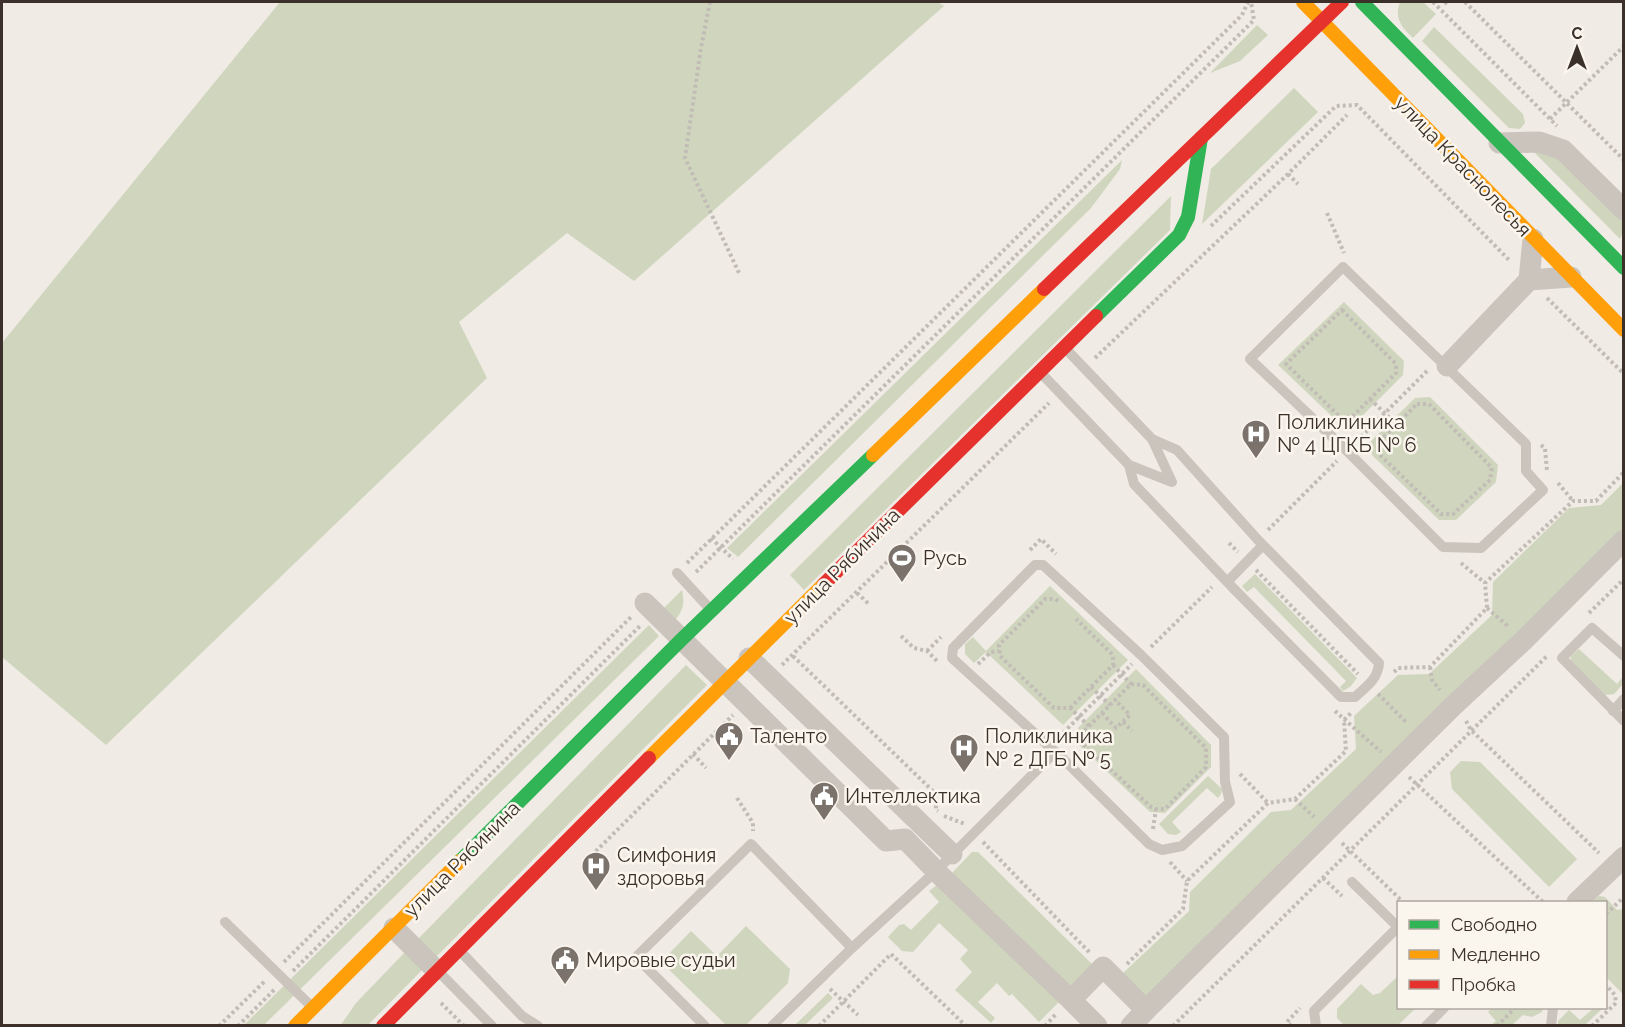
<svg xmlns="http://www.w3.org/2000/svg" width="1625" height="1027" font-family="Raleway,sans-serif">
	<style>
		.green { fill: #d0d6be }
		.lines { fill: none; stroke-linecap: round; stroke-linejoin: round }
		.path { stroke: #c2bcb6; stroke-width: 4; stroke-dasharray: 3 3; stroke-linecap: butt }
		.lane { stroke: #cac4bd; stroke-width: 10 }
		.street { stroke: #cac4bd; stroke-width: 21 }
		.fast { stroke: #30b455; stroke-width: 14 }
		.slow { stroke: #ff9f0a; stroke-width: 14 }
		.jam { stroke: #e5322d; stroke-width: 14 }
		.labels { text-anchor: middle; stroke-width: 5; stroke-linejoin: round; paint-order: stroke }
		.street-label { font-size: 20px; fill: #3b312a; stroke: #fbf6ed }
		.poi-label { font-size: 20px; fill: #3b312a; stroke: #fbf6ed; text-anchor: start }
	</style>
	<rect width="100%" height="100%" fill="#f0ebe5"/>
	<path class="green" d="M280 2H938L944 6 634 281 567 233 459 322 487 378 106 745 2 657V343Z
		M1400 2H1423L1436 14 1413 38C1401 27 1394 18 1400 2Z
		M1257 25 1268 35 1240 61 1210 73Z
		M1434 27 1523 114 1525 123 1520 129 1509 128 1422 41Z
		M1294 88 1318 112 1202 224 1211 169Z
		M1529 147 1562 157 1623 219V232L1620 239Z
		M1122 160 1120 169 1091 208 738 557 727 548Z
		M1171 196 1170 230 804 590 790 575Z
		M1344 302 1404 361 1403 375 1356 422 1340 424 1278 365Z
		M1430 397 1498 465 1496 482 1456 520H1439L1372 455 1371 441 1415 398Z
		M1623 483V531L1150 999 1123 973 1189 911 1190 892 1271 812 1291 810 1356 749 1354 716 1398 675 1429 674 1492 615 1493 582 1569 508 1601 505Z
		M1255 574 1357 678 1351 686 1343 691 1340 687 1346 681 1254 587 1247 592 1242 586Z
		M1050 586 1128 660 1063 725 986 652 974 663 965 654V644L973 637 986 651Z
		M682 590C685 604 683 611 674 621L663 609Z
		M649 625 659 636 264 1025 243 1026Z
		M1579 649 1617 684 1623 677V684L1614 694 1605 695 1571 662V656Z
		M686 665 707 685 435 958 417 940Z
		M1136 669 1211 745V767L1165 813 1150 812 1079 745 1078 728Z
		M1461 761 1480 762 1577 859 1549 887 1452 789 1450 772Z
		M1208 776 1222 789 1221 794 1218 798 1207 788 1172 822 1181 832 1176 835 1168 834 1159 824Z
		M972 852H978L1096 968 1072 992 951 878 953 872Z
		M937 885 1061 1000 1039 1022 1012 994 1009 996 997 983 978 1002 995 1018 991 1023 955 990 972 972 960 959 968 950 939 923 913 952 902 951 888 937 899 925 904 924 911 930 939 902 929 891Z
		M1599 896 1605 897 1617 910 1623 909V994L1606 977V902H1592Z
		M746 926 790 969 788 983 746 1025H726L661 962 691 931 717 956Z
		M406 951 423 969 368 1025 340 1026 356 1003Z
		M1398 976V1008H1416L1398 1025H1344L1337 1018V1009L1361 984 1373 995 1380 993Z
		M828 993 833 998 805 1025H795Z
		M1492 1008H1543L1542 1012 1532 1017 1523 1015 1512 1025H1491L1496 1021 1488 1012Z
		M1594 1008H1603L1585 1025H1558V1021L1569 1010 1580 1020Z"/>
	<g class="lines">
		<path class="path" d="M710 2 701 48 685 158 740 275
			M1433 2 1557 126
			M1445 2 1449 6
			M1465 2 1624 160
			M1550 119 1624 46
			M1288 174 1298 184
			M1327 213 1344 253
			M1211 226 1336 106 1357 105 1510 261
			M1547 298 1624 374
			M1342 310 1396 364V373L1353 416 1341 418 1286 364Z
			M1095 358 1288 174 1347 115
			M1370 399 1397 425
			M1417 404H1429L1492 468 1490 480 1453 514H1441L1378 453V443Z
			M1357 441 1428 370
			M1541 445 1545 448 1547 471
			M1558 483 1573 501
			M1268 530 1337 461
			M711 538 733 559
			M1229 543 1238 552
			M1030 550 1041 539 1056 554
			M687 563 1242 15 1248 2
			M1461 563 1485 583
			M1256 570 1358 674
			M696 572 1254 20 1251 2
			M857 593 870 605
			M1058 601 1055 599H1045L999 645 1000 656 1054 708H1070L1089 726
			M1487 608 1509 627
			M1589 613 1624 579
			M901 636 914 648 927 651 937 661
			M1151 647 1212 587
			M927 651 941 637
			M793 656 936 794V810L938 811
			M978 664 991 652 999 651
			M782 665 1049 403
			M1113 665 1131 684
			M1430 667 1432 680 1440 690
			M1394 672 1398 668 1430 667 1487 608 1485 583 1573 501H1596L1624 472
			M1131 684 1143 685 1206 748V767L1165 809H1156L1151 807 1083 744V732Z
			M1091 687 1110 705
			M1378 694 1407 723
			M1070 708 1113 665V655L1076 619
			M1335 711 1381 752
			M1102 713 1116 728 1130 715 1115 700
			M1466 721 1471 730 1599 853
			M1123 722 1132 731
			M1059 737 1132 664
			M693 754 706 768
			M1240 774 1268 803
			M1409 777 1543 902
			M737 798 753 823V831
			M1295 799 1314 817
			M944 816 965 824
			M1153 829 1156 809
			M983 842 1090 953
			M1342 843 1403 902
			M1170 862 1187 881
			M583 864 733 715
			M1323 878 1342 896
			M1606 914 1624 897
			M284 962 632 616
			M1127 964 1183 909 1187 881 1268 803 1295 799 1346 751 1344 720 1352 712
			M293 971 641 625
			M830 989 858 1015
			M441 1003 464 1026
			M219 1026 266 980
			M238 1026 275 989
			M819 1026 891 954 966 1026
			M1045 1026 1057 1013
			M1173 1026 1548 655
			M1291 1026 1287 1022 1300 1008
			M1497 1026 1515 1008
			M1592 1026 1616 1003 1615 995 1606 985"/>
		<path class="lane" d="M1343 267 1526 444V471L1543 490 1481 548 1443 547 1347 451 1250 359Z
			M1040 372 1129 465 1134 484 1234 589 1341 697H1355C1367 686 1378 679 1379 663L1258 540 1177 450 1152 439 1064 347
			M1129 465 1172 482 1152 439
			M1035 565H1043L1141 655 1224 737 1225 782 1230 802 1182 846 1162 850 1149 844 1064 760 952 658 953 648Z
			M677 573 711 610
			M1228 581 1263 545
			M1624 656 1592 628 1562 658 1624 721
			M1613 711 1624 699
			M1352 882 1398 927
			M225 922 311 1006
			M852 948 936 871 1055 752
			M460 951 522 1016 538 1026
			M439 972 492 1026
			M705 1026 636 957 751 844 852 948 772 1026
			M1316 1026 1314 1011 1398 927
			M1426 1026 1444 1008
			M1551 1026 1553 1008"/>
		<path class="street" d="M1499 143 1539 142 1563 150 1624 210
			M1533 239 1529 280 1571 277
			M1447 366 1529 280
			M645 603 886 841 905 839 941 876 1071 1000
			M749 658 952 854
			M1577 902 1624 857
			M394 928 436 970
			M1146 1010 1453 706 1523 641 1624 540
			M1097 1026 1071 1000 1103 967 1146 1010 1131 1026"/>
		<path class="fast" d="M1362 2 1624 268
			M1096 316 1179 235 1188 217 1201 138
			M460 861 682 639 873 455"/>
		<path class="slow" d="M1303 2 1624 330
			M873 455 1044 289
			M649 758 824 584
			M295 1026 460 861"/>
		<path class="jam" d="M1044 289 1342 2
			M824 584 1096 316
			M383 1026 649 758"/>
	</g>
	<defs>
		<g id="hospital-pin" transform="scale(1.5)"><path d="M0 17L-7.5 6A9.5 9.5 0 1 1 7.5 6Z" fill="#7a726b" stroke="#fbf6ed"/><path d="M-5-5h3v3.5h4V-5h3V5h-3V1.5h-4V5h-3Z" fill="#fff"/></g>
		<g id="stadium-pin" transform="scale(1.5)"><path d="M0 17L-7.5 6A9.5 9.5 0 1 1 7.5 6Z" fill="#7a726b" stroke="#fbf6ed"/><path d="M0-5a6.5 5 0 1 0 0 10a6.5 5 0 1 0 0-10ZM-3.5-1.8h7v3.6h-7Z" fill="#fff"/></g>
		<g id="civic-pin" transform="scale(1.5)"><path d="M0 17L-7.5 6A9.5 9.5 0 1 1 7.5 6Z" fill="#7a726b" stroke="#fbf6ed"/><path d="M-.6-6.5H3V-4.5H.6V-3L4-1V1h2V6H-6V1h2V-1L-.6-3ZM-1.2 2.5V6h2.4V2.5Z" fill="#fff"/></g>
	</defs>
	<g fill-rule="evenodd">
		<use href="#hospital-pin" x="1256" y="434"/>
		<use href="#stadium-pin" x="902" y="558"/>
		<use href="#civic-pin" x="729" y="736"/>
		<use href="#hospital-pin" x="964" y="748"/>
		<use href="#civic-pin" x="824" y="796"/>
		<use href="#hospital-pin" x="596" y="866"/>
		<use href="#civic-pin" x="565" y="960"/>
	</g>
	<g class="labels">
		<g class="street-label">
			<text transform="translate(1463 166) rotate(46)" y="7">улица Краснолесья</text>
			<text transform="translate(842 566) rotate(-45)" y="7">улица Рябинина</text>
			<text transform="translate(462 859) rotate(-45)" y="7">улица Рябинина</text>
		</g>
		<g class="poi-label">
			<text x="1277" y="429">Поликлиника<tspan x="1277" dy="23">№ 4 ЦГКБ № 6</tspan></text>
			<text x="923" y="565">Русь</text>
			<text x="750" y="743">Таленто</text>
			<text x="985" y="743">Поликлиника<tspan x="985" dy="23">№ 2 ДГБ № 5</tspan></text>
			<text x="845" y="803">Интеллектика</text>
			<text x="617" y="862">Симфония<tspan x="617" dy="23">здоровья</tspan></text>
			<text x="586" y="967">Мировые судьи</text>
		</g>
	</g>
	<rect width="1625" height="1027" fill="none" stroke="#3b312a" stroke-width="6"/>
	<rect x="1397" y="901" width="210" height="108" fill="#fbf6ed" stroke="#aea79f" stroke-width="1.5"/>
	<rect x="1409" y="920" width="30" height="9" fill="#30b455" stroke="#aea79f" stroke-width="1.5"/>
	<text x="1451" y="931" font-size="18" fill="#3b312a">Свободно</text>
	<rect x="1409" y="950" width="30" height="9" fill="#ff9f0a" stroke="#aea79f" stroke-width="1.5"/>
	<text x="1451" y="961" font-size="18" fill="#3b312a">Медленно</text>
	<rect x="1409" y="980" width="30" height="9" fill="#e5322d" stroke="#aea79f" stroke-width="1.5"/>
	<text x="1451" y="991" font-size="18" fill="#3b312a">Пробка</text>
	<g transform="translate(1577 48)" stroke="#fbf6ed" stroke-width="4.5" paint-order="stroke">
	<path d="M0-4.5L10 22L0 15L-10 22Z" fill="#3b312a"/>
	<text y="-9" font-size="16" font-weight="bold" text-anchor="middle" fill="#3b312a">С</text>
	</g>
</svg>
